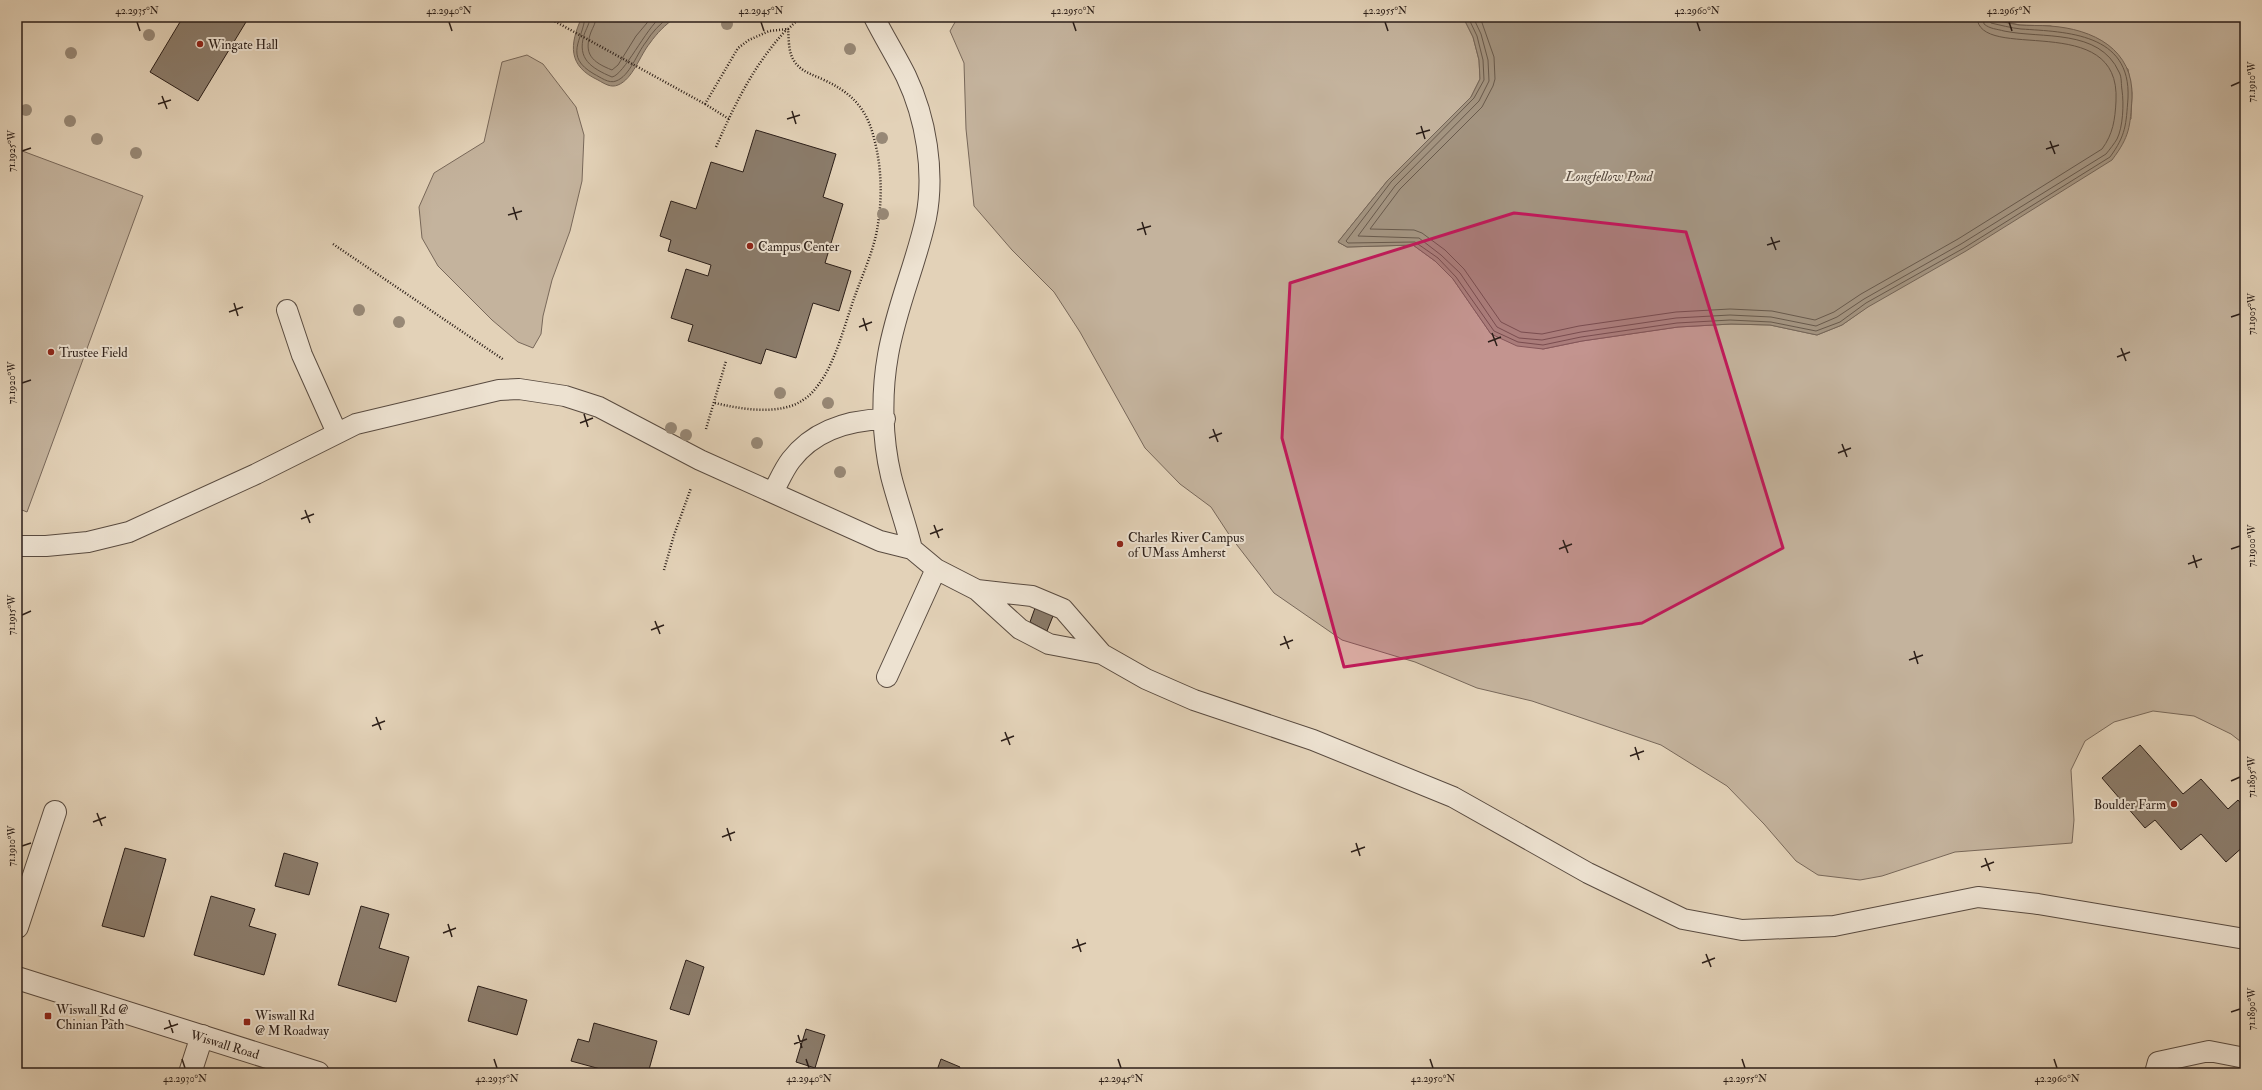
<svg xmlns="http://www.w3.org/2000/svg" width="2262" height="1090" font-family="'IM FELL Double Pica',serif">
	<style>
		.green { fill: #c4b39d; stroke: #78685a }
		.water { fill: #a49582; stroke: #746558 }
		.lines { fill: none; stroke-linecap: round; stroke-linejoin: round }
		.shore { stroke: #685a4d; stroke-width: 1 }
		.building { fill: #8b7c6b; stroke: #2b1e18 }
		.service-casing { stroke: #594b40; stroke-width: 22 }
		.minor-casing { stroke: #594b40; stroke-width: 24 }
		.tertiary-casing { stroke: #594b40; stroke-width: 24 }
		.path { stroke: #2b1e18; stroke-width: 2.5; stroke-dasharray: 1 2; stroke-linecap: butt }
		.service { stroke: #ede2d1; stroke-width: 20 }
		.minor { stroke: #ede2d1; stroke-width: 22 }
		.tertiary { stroke: #ede2d1; stroke-width: 22 }
		.tree { fill: #978876 }
		.marked { fill: #c2185b; fill-opacity: 0.2; stroke: #c2185b; stroke-width: 3; stroke-linejoin: round }
		.ticks { fill: none; stroke: #2b1e18; stroke-width: 1.5 }
		.poi-dot { fill: #8f2418; stroke: #ede2d1; stroke-width: 1.5 }
		.labels { text-anchor: middle; stroke-width: 4; stroke-linejoin: round; paint-order: stroke }
		.poi-label { font-size: 13px; fill: #2b1e18; stroke: #ede2d1; text-anchor: start }
		.street-label { font-size: 13px; fill: #2b1e18; stroke: #ede2d1 }
		.water-label { font-size: 14px; font-style: italic; fill: #55483d; stroke: #ede2d1 }
		.neatline { fill: none; stroke: #2b1e18; stroke-width: 1.5 }
		.ticks-label { font-size: 10px; text-anchor: middle; fill: #2b1e18 }
	</style>
	<rect width="100%" height="100%" fill="#e3d2b8"/>
	<filter id="stains"><feTurbulence type="fractalNoise" baseFrequency=".005" numOctaves="4"/><feColorMatrix values="0 0 0 0 .2 0 0 0 0 .09 0 0 0 0 .02 0 0 0 .5 -.17"/></filter>
	<radialGradient id="worn" r=".72"><stop offset=".6" stop-color="#630" stop-opacity="0"/><stop offset="1" stop-color="#630" stop-opacity=".3"/></radialGradient>
	<path class="green" d="M958 17H1463L1473 37 1479 60 1480 79 1471 97 1388 180 1338 242 1347 247 1413 245 1435 261 1453 279 1491 334 1543 349 1582 341 1678 327 1731 324 1770 325 1817 335 1842 325 2131 119 2132 93 2128 69 2051 26 2020 25 1983 17H2245V745L2231 734 2194 716 2153 711 2114 722 2085 741 2071 770 2074 820 2072 843 1955 852 1882 876 1860 880 1818 875 1796 861 1764 824 1727 786 1661 745 1532 701 1477 688 1415 662 1342 640 1274 593 1230 536 1211 507 1180 484 1145 448 1080 332 1054 292 1012 250 974 206 966 129 964 63 950 31Z
		M527 55 543 64 576 107 584 135 582 181 570 231 552 280 543 316 541 334 533 348 518 342 492 320 438 266 422 238 419 207 434 173 484 142 502 62Z
		M17 149 143 196 27 512 17 508Z"/>
	<path class="water" d="M582 17H676C665 25 657 33 650 43 640 55 633 79 618 85 611 88 605 84 598 80 568 66 569 45 582 17Z
		M1463 17H1983C1995 20 2007 23 2019 25 2029 26 2040 25 2050 26 2093 29 2134 49 2132 98 2130 127 2130 136 2112 160L1966 251 1868 307 1842 325 1817 335 1770 325 1731 324 1678 327 1582 341 1543 349 1517 346 1491 334 1453 279 1435 261 1413 245 1347 247 1338 242 1388 180 1471 97 1480 79 1479 60 1473 37Z"/>
	<g class="lines">
		<path class="shore" d="M585 17C583 40 563 56 594 74 600 77 609 84 616 81 630 76 637 53 646 42 652 32 660 24 669 17
			M590 17C590 23 586 29 584 35 577 59 591 68 612 77 624 75 646 28 661 17
			M596 17C596 23 593 27 591 32 583 54 592 62 612 70L618 65 636 36 652 17
			M1468 17 1477 36 1483 60 1484 80 1474 98 1391 182 1346 241 1348 243 1415 242 1438 258 1456 277 1494 331 1518 342 1543 345 1581 337 1677 323 1730 320 1771 322 1816 331 1840 322 1866 303 1964 248 2110 157C2126 135 2126 125 2128 98 2131 33 2067 32 2021 29 2011 28 2000 25 1991 23L1988 17
			M1473 17 1481 34 1488 60 1489 81 1479 101 1395 186 1358 236 1419 238 1441 255 1460 273 1497 327 1519 338 1542 340 1581 332 1676 318 1730 315 1771 317 1816 326 1837 317 1864 299 1961 244 2106 154C2110 149 2114 144 2117 139 2123 127 2124 104 2122 90 2121 85 2122 77 2119 72 2099 28 2042 39 2004 31 1997 29 1990 29 1984 24L1983 17
			M1480 17 1494 57 1495 79 1493 86 1482 107 1400 189 1370 229 1414 230 1422 233 1445 250 1464 269 1501 322 1521 332 1542 334 1579 326 1676 312 1730 309 1772 311 1815 320 1834 312 1861 294 1958 239 2102 149C2113 134 2115 120 2116 101 2121 8 1978 64 1977 17"/>
	</g>
	<path class="building" d="M183 17H249L198 101 150 72Z
		M756 130 836 154 823 197 843 204 825 263 851 271 839 311 813 303 796 358 766 349 761 364 688 341 693 325 671 318 686 269 708 276 711 265 668 251 671 240 660 236 671 201 696 209 711 162 743 172Z
		M1035 608 1053 616 1047 631 1030 622Z
		M2140 745 2183 794 2201 779 2228 809 2238 800 2245 808V845L2226 862 2201 834 2181 850 2155 820 2145 828 2102 778Z
		M125 848 166 859 144 937 102 926Z
		M284 853 318 863 309 895 275 886Z
		M211 896 255 909 249 926 276 934 264 975 194 955Z
		M361 906 389 914 379 948 409 957 396 1002 338 985Z
		M686 960 704 967 689 1015 670 1009Z
		M478 986 527 1000 517 1035 468 1021Z
		M594 1023 657 1041 648 1073H615L571 1061 578 1039 589 1042Z
		M806 1029 825 1035 815 1068 796 1062Z
		M941 1059 960 1067 958 1073H936Z"/>
	<g class="lines">
		<g class="service-casing">
			<path id="service" d="M874 17C884 37 896 56 906 76 926 118 935 172 926 218 916 264 896 308 888 355 881 394 882 438 891 476 897 500 906 524 912 549
				M287 310 302 355 337 433
				M773 492C779 481 784 469 791 460 814 430 849 420 885 419
				M17 546H46L88 542 129 532 256 474 356 424 499 390 519 389 565 396 599 407 700 460 880 541 912 549 936 569 977 590 1020 629 1049 644 1102 654 1146 679 1194 700 1313 740 1453 797 1588 873 1683 919 1742 930 1834 926 1978 897 2038 904 2245 939
				M977 590 1032 596 1063 609 1102 654
				M887 677 936 569
				M2155 1073 2158 1062 2209 1051 2245 1058"/>
		</g>
		<g class="minor-casing">
			<path id="minor" d="M17 927 55 812
				M190 1073 202 1036"/>
		</g>
		<g class="tertiary-casing">
			<path id="tertiary" d="M17 978 318 1073"/>
		</g>
		<path class="path" d="M547 17 705 104 738 48 749 40 769 31 788 29 801 17
			M705 104 729 119
			M716 147C736 102 753 66 787 29
			M333 244 504 360
			M715 403C740 409 780 416 803 400 813 394 819 384 825 375 839 350 846 320 856 293 864 271 875 247 878 224 883 192 881 161 872 131 864 105 848 91 824 80 812 74 800 72 793 59 788 50 789 38 788 29
			M706 429 726 361
			M664 570 674 535 691 488"/>
		<use href="#service" class="service"/>
		<use href="#minor" class="minor"/>
		<use href="#tertiary" class="tertiary"/>
	</g>
	<g class="tree">
		<circle cx="727" cy="24" r="6"/>
		<circle cx="149" cy="35" r="6"/>
		<circle cx="850" cy="49" r="6"/>
		<circle cx="71" cy="53" r="6"/>
		<circle cx="26" cy="110" r="6"/>
		<circle cx="70" cy="121" r="6"/>
		<circle cx="882" cy="138" r="6"/>
		<circle cx="97" cy="139" r="6"/>
		<circle cx="136" cy="153" r="6"/>
		<circle cx="883" cy="214" r="6"/>
		<circle cx="359" cy="310" r="6"/>
		<circle cx="399" cy="322" r="6"/>
		<circle cx="780" cy="393" r="6"/>
		<circle cx="828" cy="403" r="6"/>
		<circle cx="671" cy="428" r="6"/>
		<circle cx="686" cy="435" r="6"/>
		<circle cx="757" cy="443" r="6"/>
		<circle cx="840" cy="472" r="6"/>
	</g>
	<path class="marked" d="M1514 213 1686 232 1783 548 1642 623 1344 667 1282 438 1290 283Z"/>
	<path class="ticks" d="M137 22 140 31M449 22 452 31M761 22 764 31M1073 22 1076 31M1385 22 1388 31M1697 22 1700 31M2009 22 2012 31M2231 86 2240 82M162 96 167 109M158 104 171 100M792 111 796 124M787 119 800 115M1421 126 1425 139M1416 134 1430 130M2050 141 2055 154M2046 149 2059 145M22 151 31 148M513 207 517 220M508 215 522 211M1142 222 1146 235M1137 230 1151 226M1771 237 1776 250M1767 245 1780 241M234 303 238 316M229 312 243 307M2231 317 2240 314M863 318 867 331M859 327 872 322M1492 333 1497 346M1488 342 1501 337M2121 348 2126 361M2117 357 2130 352M22 383 31 380M584 414 588 427M580 423 593 418M1213 429 1218 442M1209 438 1222 433M1842 444 1847 457M1838 453 1851 448M305 510 310 523M301 519 314 514M934 525 939 538M930 534 943 529M1563 540 1568 553M1559 549 1572 544M2231 549 2240 546M2193 555 2197 568M2188 564 2202 559M22 615 31 611M655 621 660 634M651 630 664 625M1284 636 1289 649M1280 645 1293 640M1914 651 1918 664M1909 660 1923 655M376 717 381 730M372 726 385 721M1005 732 1010 745M1001 741 1014 736M1635 747 1639 760M1630 756 1644 751M2231 781 2240 777M97 813 102 826M93 822 106 817M727 828 731 841M722 837 735 832M1356 843 1360 856M22 846 31 843M1351 852 1365 847M1985 858 1990 871M1981 867 1994 862M448 924 452 937M443 933 456 928M1077 939 1081 952M1072 948 1086 943M1706 954 1711 967M1702 963 1715 958M2231 1012 2240 1009M169 1020 173 1033M164 1029 178 1024M798 1035 802 1048M794 1044 807 1039M182 1059 185 1068M494 1059 497 1068M806 1059 809 1068M1118 1059 1121 1068M1430 1059 1433 1068M1742 1059 1745 1068M2054 1059 2057 1068"/>
	<g class="poi-dot">
		<circle cx="200" cy="44" r="4"/>
		<circle cx="750" cy="246" r="4"/>
		<circle cx="51" cy="352" r="4"/>
		<circle cx="1120" cy="544" r="4"/>
		<circle cx="2174" cy="804" r="4"/>
		<rect x="44" y="1012" width="8" height="8" rx="2"/>
		<rect x="243" y="1018" width="8" height="8" rx="2"/>
	</g>
	<g class="labels">
		<g class="poi-label">
			<text x="208" y="49">Wingate Hall</text>
			<text x="758" y="251">Campus Center</text>
			<text x="59" y="357">Trustee Field</text>
			<text x="1128" y="542">Charles River Campus<tspan x="1128" dy="15">of UMass Amherst</tspan></text>
			<text x="2166" y="809" text-anchor="end">Boulder Farm</text>
			<text x="56" y="1014">Wiswall Rd @<tspan x="56" dy="15">Chinian Path</tspan></text>
			<text x="255" y="1020">Wiswall Rd<tspan x="255" dy="15">@ M Roadway</tspan></text>
		</g>
		<g class="street-label">
			<text transform="translate(225 1044) rotate(17)" y="5">Wiswall Road</text>
		</g>
		<g class="water-label">
			<text x="1609" y="181">Longfellow Pond</text>
		</g>
	</g>
	<rect width="2262" height="1090" fill="none" stroke="#e3d2b8" stroke-width="44"/>
	<rect x="22" y="22" width="2218" height="1046" class="neatline"/>
	<g class="ticks-label">
		<text x="137" y="14">42.2935°N</text>
		<text x="449" y="14">42.2940°N</text>
		<text x="761" y="14">42.2945°N</text>
		<text x="1073" y="14">42.2950°N</text>
		<text x="1385" y="14">42.2955°N</text>
		<text x="1697" y="14">42.2960°N</text>
		<text x="2009" y="14">42.2965°N</text>
		<text transform="translate(2251 82) rotate(-90)" y="4">71.1910°W</text>
		<text transform="translate(11 151) rotate(-90)" y="4">71.1925°W</text>
		<text transform="translate(2251 314) rotate(-90)" y="4">71.1905°W</text>
		<text transform="translate(11 383) rotate(-90)" y="4">71.1920°W</text>
		<text transform="translate(2251 546) rotate(-90)" y="4">71.1900°W</text>
		<text transform="translate(11 615) rotate(-90)" y="4">71.1915°W</text>
		<text transform="translate(2251 777) rotate(-90)" y="4">71.1895°W</text>
		<text transform="translate(11 846) rotate(-90)" y="4">71.1910°W</text>
		<text transform="translate(2251 1009) rotate(-90)" y="4">71.1890°W</text>
		<text x="185" y="1082">42.2930°N</text>
		<text x="497" y="1082">42.2935°N</text>
		<text x="809" y="1082">42.2940°N</text>
		<text x="1121" y="1082">42.2945°N</text>
		<text x="1433" y="1082">42.2950°N</text>
		<text x="1745" y="1082">42.2955°N</text>
		<text x="2057" y="1082">42.2960°N</text>
	</g>
	<rect width="100%" height="100%" filter="url(#stains)"/>
	<rect width="100%" height="100%" fill="url(#worn)"/>
</svg>
